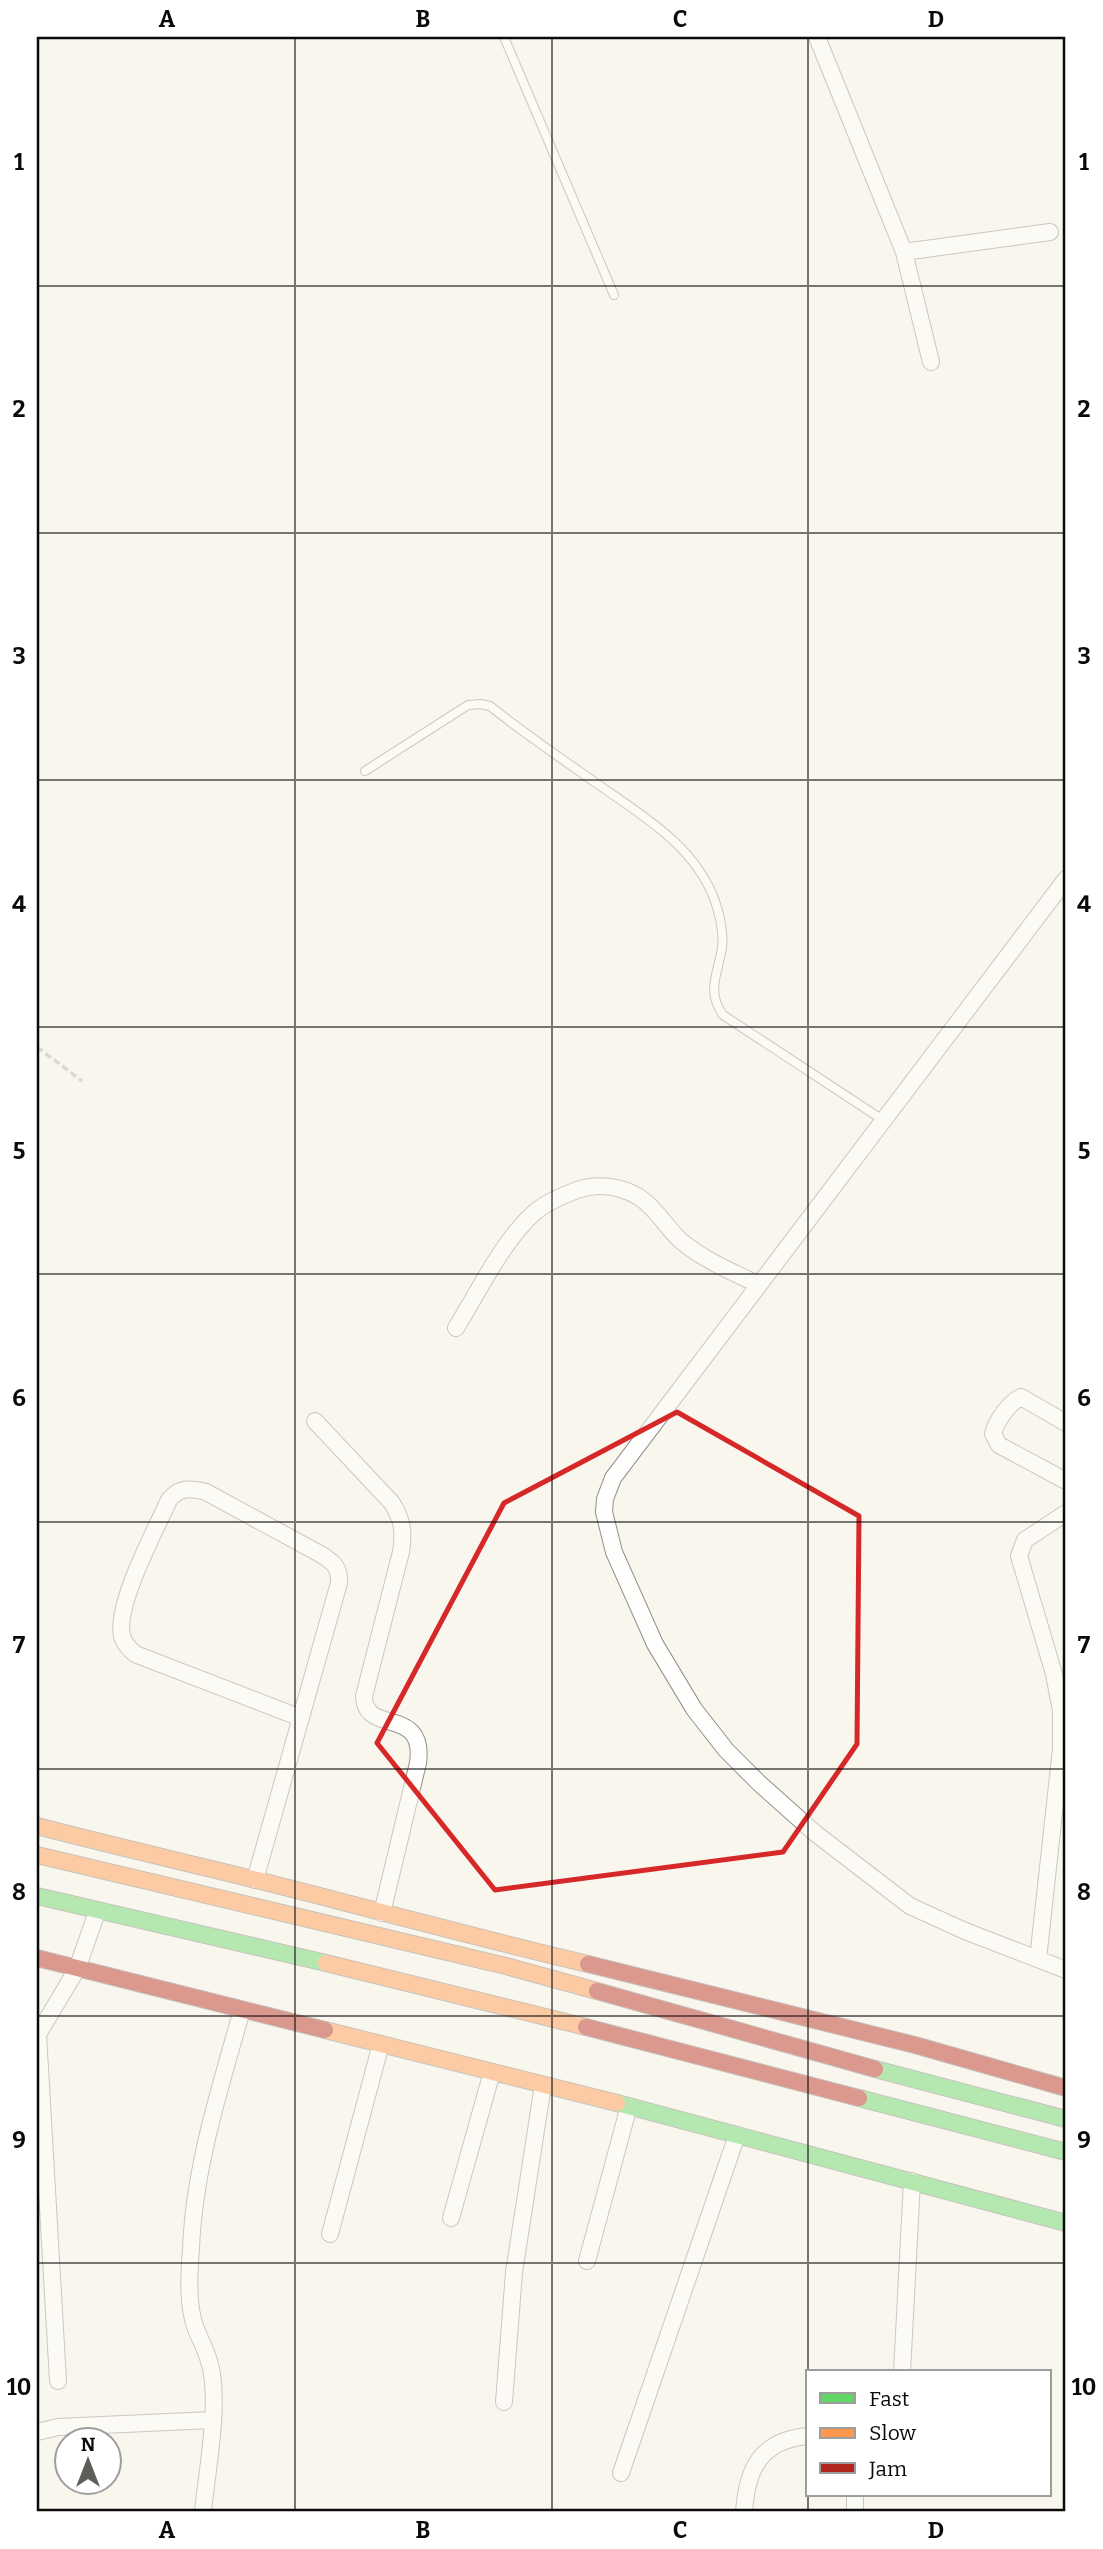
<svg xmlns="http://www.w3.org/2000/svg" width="1103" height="2549" font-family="Bitter,serif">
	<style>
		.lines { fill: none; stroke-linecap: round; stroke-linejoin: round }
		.lane-casing { stroke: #92908c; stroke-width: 10 }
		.street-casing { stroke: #92908c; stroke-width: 18 }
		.fast-casing { stroke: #888783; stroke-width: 18 }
		.slow-casing { stroke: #888783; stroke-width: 18 }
		.jam-casing { stroke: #888783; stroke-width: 18 }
		.path { stroke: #b7b6b5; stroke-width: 3.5; stroke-dasharray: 7 3.5; stroke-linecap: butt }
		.lane { stroke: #fefefc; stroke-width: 8 }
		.street { stroke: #fefefc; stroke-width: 16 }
		.fast { stroke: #63d668; stroke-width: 16 }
		.slow { stroke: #ff974d; stroke-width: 16 }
		.jam { stroke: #b3261e; stroke-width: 16 }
		.marked { fill: none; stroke: #d62828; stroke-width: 5; stroke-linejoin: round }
		.grid { fill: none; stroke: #0a0a0a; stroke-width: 2; stroke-opacity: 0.55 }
		.neatline { fill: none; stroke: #0a0a0a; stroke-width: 2.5 }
		.grid-label { font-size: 23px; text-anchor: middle; font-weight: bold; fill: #0a0a0a }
	</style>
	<rect width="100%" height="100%" fill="#f9f6ed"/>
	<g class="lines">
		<g class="lane-casing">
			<path id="lane" d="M504 37 614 295
				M365 771 468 705 480 704 490 706C525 734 562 759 599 785 644 817 695 846 715 901 720 916 724 932 722 948 718 973 706 992 723 1015L883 1120"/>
		</g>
		<g class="street-casing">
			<path id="street" d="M817 37 904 252 931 362
				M904 252 1050 232
				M1066 879 613 1478 605 1499 604 1512 614 1552 655 1644 694 1709 726 1750 759 1783 815 1833 910 1906 965 1931 1066 1970
				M456 1328C479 1291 503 1240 535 1212 547 1202 562 1196 577 1190 598 1183 620 1186 639 1197 656 1208 666 1227 680 1240 703 1260 733 1272 759 1285
				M315 1421 392 1503C403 1521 404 1532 401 1552L364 1696C364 1736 426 1705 418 1763L382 1913
				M1066 1423 1021 1397C1009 1403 996 1421 993 1434L999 1445 1066 1481
				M255 1880 339 1583C340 1568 334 1563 322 1555L206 1492C190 1488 179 1487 169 1500 155 1531 115 1605 122 1636 124 1644 129 1648 135 1654L301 1718
				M1038 1959 1061 1749V1711L1054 1674 1019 1556 1025 1540 1066 1513
				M38 2034 58 2381
				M37 2036 77 1969 97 1912
				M451 2218 492 2072
				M330 2234 381 2044
				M587 2261 629 2106
				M902 2372 912 2181
				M504 2402 514 2272 543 2085
				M37 2432 58 2427 212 2420
				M621 2473 737 2135
				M855 2495V2512
				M203 2512C207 2470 218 2415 212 2374 210 2357 202 2344 196 2329 187 2306 189 2274 191 2249 194 2168 220 2088 242 2010
				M744 2512C747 2469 760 2441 807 2436"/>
		</g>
		<g class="fast-casing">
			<path id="fast" d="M37 1896 326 1963
				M875 2069 1066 2119
				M859 2098 1066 2152
				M617 2103 1066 2223"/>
		</g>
		<g class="slow-casing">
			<path id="slow" d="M37 1826C114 1846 192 1864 269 1883 375 1910 481 1939 588 1964
				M37 1855 506 1966 597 1991
				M326 1963 586 2027
				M325 2030 617 2103"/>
		</g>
		<g class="jam-casing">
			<path id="jam" d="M37 1958 325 2030
				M588 1964 915 2045 1066 2088
				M597 1991 875 2069
				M586 2027 859 2098"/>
		</g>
		<path class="path" d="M37 1047 82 1081"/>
		<use href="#lane" class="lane"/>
		<use href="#street" class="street"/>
		<use href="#fast" class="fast"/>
		<use href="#slow" class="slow"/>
		<use href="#jam" class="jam"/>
	</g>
	<path d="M0 0H1103V2549H0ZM677 1412 859 1516 857 1744 783 1852 495 1890 377 1743 504 1503Z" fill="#f9f6ed" fill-opacity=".55" fill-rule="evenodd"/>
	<path class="marked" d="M677 1412 859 1516 857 1744 783 1852 495 1890 377 1743 504 1503Z"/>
	<path class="grid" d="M295 37V2512M552 37V2512M808 37V2372M37 286H1066M37 533H1066M37 780H1066M37 1027H1066M37 1274H1066M37 1522H1066M37 1769H1066M37 2016H1066M37 2263H1066M808 2495V2512"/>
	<rect width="1103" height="2549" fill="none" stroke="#ffffff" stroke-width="77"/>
	<rect x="806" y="2370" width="245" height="126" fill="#ffffff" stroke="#9d9d9d" stroke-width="2"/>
	<rect x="820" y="2393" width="35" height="10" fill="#63d668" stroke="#9d9d9d" stroke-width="2"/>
	<text x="869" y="2406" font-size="21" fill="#0a0a0a">Fast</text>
	<rect x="820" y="2428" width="35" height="10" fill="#ff974d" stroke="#9d9d9d" stroke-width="2"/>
	<text x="869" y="2440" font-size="21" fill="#0a0a0a">Slow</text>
	<rect x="820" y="2463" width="35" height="10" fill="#b3261e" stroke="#9d9d9d" stroke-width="2"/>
	<text x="869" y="2476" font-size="21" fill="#0a0a0a">Jam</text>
	<g transform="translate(88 2461)"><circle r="33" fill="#ffffff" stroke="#9d9d9d" stroke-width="2"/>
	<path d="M0-5L12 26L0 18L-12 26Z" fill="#5e5d59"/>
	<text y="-10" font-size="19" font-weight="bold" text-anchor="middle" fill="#0a0a0a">N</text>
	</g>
	<rect x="38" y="38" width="1026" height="2472" class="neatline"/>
	<g class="grid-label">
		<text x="167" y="27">A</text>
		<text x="423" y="27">B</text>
		<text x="680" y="27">C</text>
		<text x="936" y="27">D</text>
		<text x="19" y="170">1</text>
		<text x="1084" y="170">1</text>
		<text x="19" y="417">2</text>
		<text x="1084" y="417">2</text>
		<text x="19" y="664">3</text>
		<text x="1084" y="664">3</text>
		<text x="19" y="912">4</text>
		<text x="1084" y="912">4</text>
		<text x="19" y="1159">5</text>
		<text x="1084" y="1159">5</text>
		<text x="19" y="1406">6</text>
		<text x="1084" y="1406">6</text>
		<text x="19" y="1653">7</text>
		<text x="1084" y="1653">7</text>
		<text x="19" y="1900">8</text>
		<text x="1084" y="1900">8</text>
		<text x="19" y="2148">9</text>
		<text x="1084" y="2148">9</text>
		<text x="19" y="2395">10</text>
		<text x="1084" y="2395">10</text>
		<text x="167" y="2538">A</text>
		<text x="423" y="2538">B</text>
		<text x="680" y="2538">C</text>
		<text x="936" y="2538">D</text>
	</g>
</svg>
